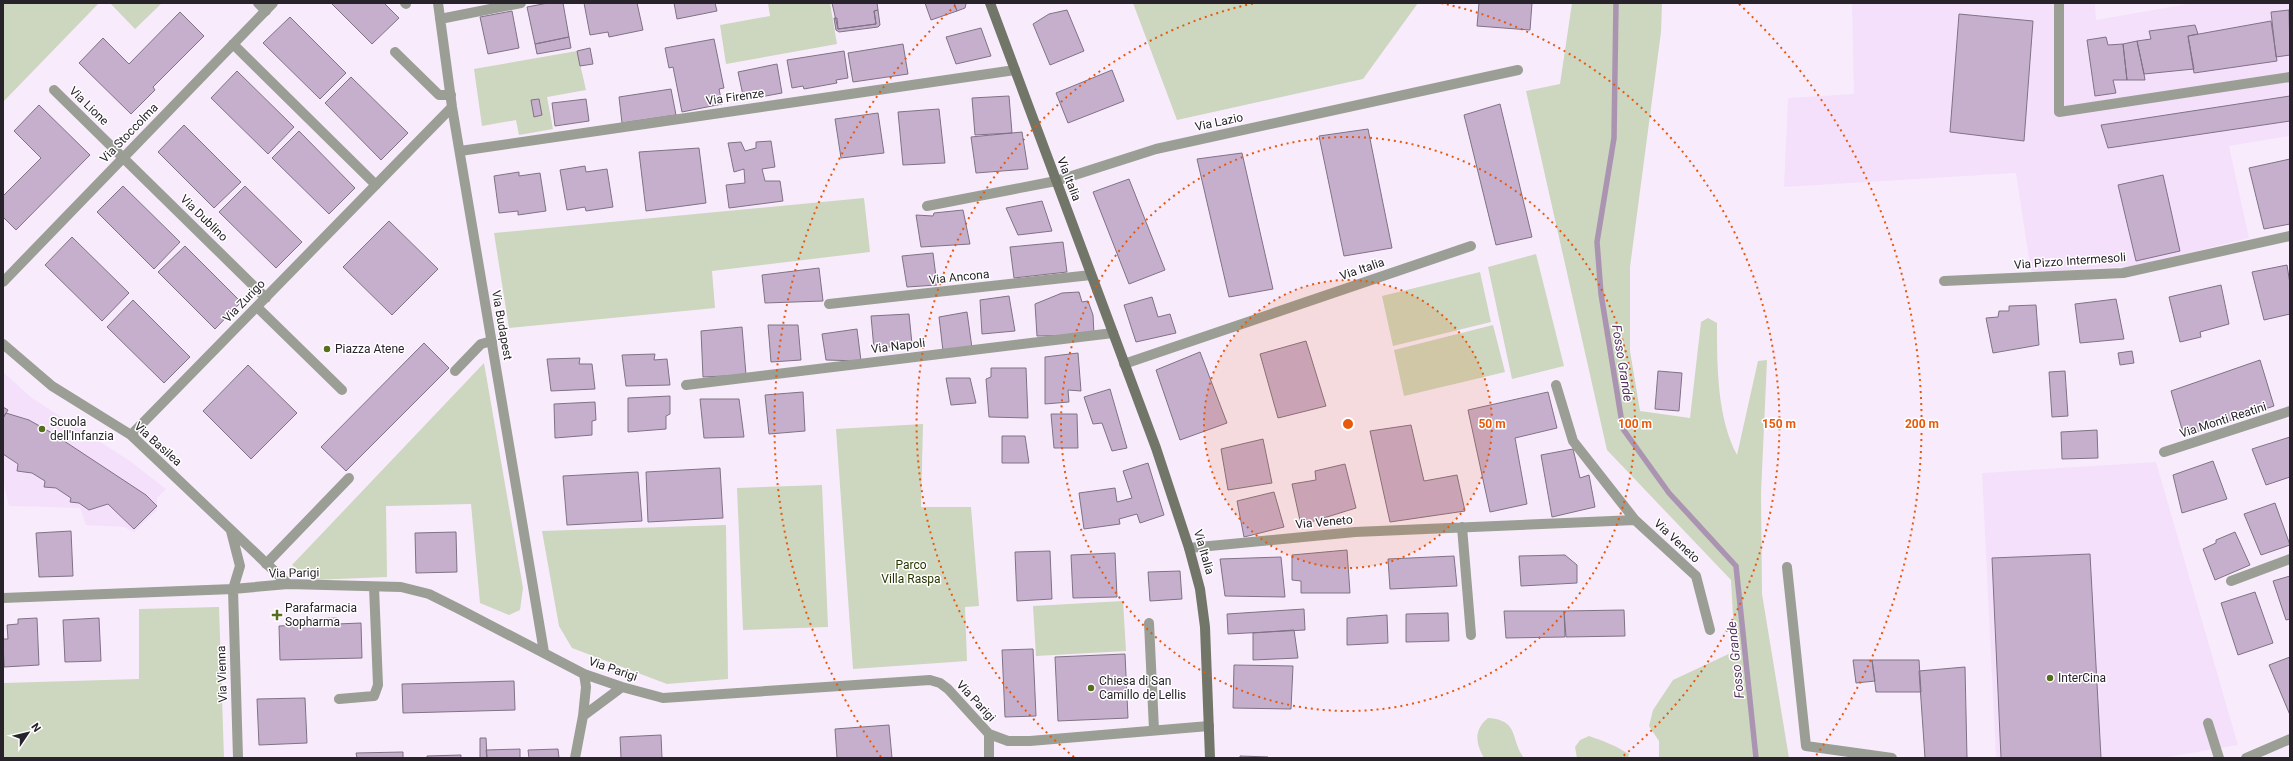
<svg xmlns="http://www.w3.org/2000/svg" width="2293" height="761" font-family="Roboto,sans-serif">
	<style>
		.built { fill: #f4e0fb }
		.green { fill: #cdd6be }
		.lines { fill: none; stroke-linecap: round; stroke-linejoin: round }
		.stream { stroke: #aa94b2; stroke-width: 5.5 }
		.building { fill: #c6afcd; stroke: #807285 }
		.lane { stroke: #9a9e94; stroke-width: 10 }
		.street { stroke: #9a9e94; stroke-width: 10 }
		.secondary { stroke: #717668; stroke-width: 10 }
		.ring { fill: none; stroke: #e8590c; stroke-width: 2; stroke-dasharray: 2 4 }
		.poi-dot { fill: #576e1f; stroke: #fff; stroke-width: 1.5 }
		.labels { text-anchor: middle; stroke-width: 3; stroke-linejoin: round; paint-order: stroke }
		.street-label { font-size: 12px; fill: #28222a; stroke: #fff }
		.poi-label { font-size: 12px; fill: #28222a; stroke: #fff; text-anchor: start }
		.park-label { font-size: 12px; fill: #273600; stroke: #fff }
		.water-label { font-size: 13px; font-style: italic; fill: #55355f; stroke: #fff }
		.centre { fill: #e8590c; stroke: #fff; stroke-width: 2 }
		.ring-label { font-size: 12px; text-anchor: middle; font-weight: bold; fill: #e8590c; stroke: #fff; stroke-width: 3; stroke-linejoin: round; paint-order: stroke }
	</style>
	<rect width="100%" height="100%" fill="#f8ecfc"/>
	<path class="built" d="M1852 3H2095L2096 20 2193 3H2290V136L2229 146 2249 238 2136 266 2031 272 2016 173 1784 187 1788 98 1854 94Z
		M3 372 32 398 130 461 166 489 157 498V510L134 532 124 527 86 525 80 508 9 506 3 481Z
		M2156 462 2238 745 2162 758H1996L1982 473Z"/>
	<path class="green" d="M3 3H99L3 102Z
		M110 3H162L135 29Z
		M768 3H830L837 44 726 64 720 25 770 16Z
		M1133 3H1418L1363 79 1177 120Z
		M1572 3H1662L1661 32 1630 267V351L1640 411 1690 418 1701 322 1708 318 1717 323C1717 366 1717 417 1737 455L1758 361 1767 360 1761 493 1762 594 1789 758H1659V741L1649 726 1653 710 1673 680 1735 651 1731 580 1607 450 1526 91 1560 84Z
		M577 51 586 90 547 97 553 129 519 135 516 120 482 126 474 69Z
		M864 198 870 252 712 271 715 308 509 328 494 233Z
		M1536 254 1564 366 1512 379 1488 267Z
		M1480 272 1491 322 1393 346 1382 296Z
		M1493 325 1505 372 1404 396 1394 350Z
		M484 363 523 588 520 610 509 615 480 603 471 504 386 506 387 577 312 580 292 565Z
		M923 424 921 507H971L979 606 965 607 967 661 853 669 836 429Z
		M822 485 828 627 743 630 737 488Z
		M726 525 728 679 667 684 572 648 559 626 542 531Z
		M1123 601 1126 651 1036 656 1033 606Z
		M219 607 224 758H3V683L139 679V609Z
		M1488 718C1520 720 1510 740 1524 758H1484C1475 743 1474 729 1488 718Z
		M1589 736C1604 741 1616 746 1629 754L1628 758H1577L1575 747 1580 740Z"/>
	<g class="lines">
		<path class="stream" d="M1616 3 1614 138 1597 242 1601 294 1623 429 1669 493 1736 566 1756 758"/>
	</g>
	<path class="building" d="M331 3H384L399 18 372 44Z
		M548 3H563L569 37 535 44 527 7Z
		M584 3H637L643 30 609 37 608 32 590 35Z
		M674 3H715L717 11 677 19Z
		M832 3H877L878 10 874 11 876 24 838 29Z
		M925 3H954L957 11 931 20Z
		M954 3H966V4L965 8 957 11Z
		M1479 3H1532L1530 30 1477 26Z
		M878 10 880 25 878 27 839 32 836 30 834 18H837L838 29 876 24 874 11Z
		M1067 10 1084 51 1050 65 1033 24 1049 14Z
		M2289 10 2290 55 2276 57 2271 12Z
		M512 11 519 48 488 54 480 17Z
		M180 12 204 36 153 87 155 90 131 114 79 63 103 38 129 64Z
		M1959 14 2033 21 2024 141 1950 132Z
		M290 17 346 73 320 99 263 43Z
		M2271 21 2277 61 2194 73 2188 36Z
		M2195 25 2198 34 2188 36 2194 69 2144 74 2137 41 2151 39 2149 31Z
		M981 28 991 56 956 64 946 37Z
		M569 37 571 48 537 54 535 44Z
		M2106 37 2108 45 2123 44 2127 80H2113L2116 93 2095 96 2087 40Z
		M714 39 724 88 719 89 722 104 682 112 673 67 669 68 665 48Z
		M2137 41 2144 74 2145 80H2127L2123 44Z
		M903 44 908 74 853 82 848 53Z
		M590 48 593 64 580 66 577 51Z
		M844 51 848 78 836 80 837 83 804 89 803 86 792 88 787 60Z
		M777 64 782 93 744 100 738 72Z
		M1112 70 1124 101 1068 123 1056 93Z
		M237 71 294 127 268 154 211 98Z
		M351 77 408 133 381 160 325 103Z
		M671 89 676 115 622 123 619 97Z
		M1009 96 1012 133 975 135 972 98Z
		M2290 96V121L2108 148 2101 125Z
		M539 99 542 115 534 117 531 100Z
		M586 99 589 121 555 126 552 103Z
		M1500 104 1532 237 1496 245 1464 115Z
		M39 105 90 155 16 230 3 217V196L41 158 14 131Z
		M939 109 945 163 903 165 898 112Z
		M878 113 884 153 841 158 835 119Z
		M184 125 241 182 214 208 158 152Z
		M1368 129 1392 248 1344 256 1319 136Z
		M299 131 355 188 329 214 272 158Z
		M1022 132 1028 169 976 173 971 137Z
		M771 141 775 167 762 169 765 181H780L783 201 729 208 726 185 745 183 744 169 734 172 728 143 741 142 745 151 756 148V142Z
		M699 148 706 203 646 211 639 152Z
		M1242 153 1273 289 1229 297 1197 159Z
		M2290 159V224L2264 229 2249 168Z
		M585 166 586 172 607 169 613 207 586 211 585 207 567 210 560 170Z
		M519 172V176L540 173 546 211 518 215V211L499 213 494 176Z
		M2163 175 2180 251 2136 261 2118 185Z
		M1129 179 1165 270 1129 284 1093 192Z
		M123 186 180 242 154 269 97 212Z
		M245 186 302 242 276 268 219 212Z
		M1042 201 1052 231 1018 235 1006 208Z
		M963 210 970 244 921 247 916 215 933 216 934 213Z
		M389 221 438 269 392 315 343 267Z
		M72 237 129 293 102 321 45 265Z
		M1063 242 1067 272 1014 278 1010 247Z
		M185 246 241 302 215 329 158 272Z
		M933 253 937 285 907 287 902 256Z
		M2287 265 2290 284V314L2264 320 2252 272Z
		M819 268 823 301 765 303 762 275Z
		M2221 285 2229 324 2200 332 2201 337 2180 342 2169 297Z
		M1079 292 1082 302 1088 301 1093 315 1094 335 1037 336 1035 304 1062 293Z
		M1009 296 1015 331 982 334 980 300Z
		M1152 297 1158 317 1170 314 1176 333 1136 342 1124 305Z
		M2116 299 2124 339 2080 343 2075 304Z
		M133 300 190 357 164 383 107 327Z
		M2036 305 2039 345 1993 353 1986 318 1998 317 1999 311H2009V306Z
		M967 312 972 348 943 351 939 317Z
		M909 314 912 344 874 349 871 316Z
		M768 325H798L801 360 771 362Z
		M742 327 746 375 703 377 701 331Z
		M857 329 861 361 826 360 822 334Z
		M1306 341 1326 406 1278 418 1260 354Z
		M424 343 449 368 346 471 321 447Z
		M2132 351 2134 363 2120 365 2118 353Z
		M1200 352 1227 423 1180 440 1156 370Z
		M1078 353 1081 391 1068 390 1069 402 1045 404V357Z
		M655 354 654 360 667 359 670 385 626 386 622 355Z
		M580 358 579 364H592L595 389 551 391 547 359Z
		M2260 360 2274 406 2184 436 2171 391Z
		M248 365 297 413 251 459 203 411Z
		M991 368H1026L1028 418 989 417 986 379 991 377Z
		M1658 371 1682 373 1679 411 1655 409Z
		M2065 371 2068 416 2052 417 2049 372Z
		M946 378H970L976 403 951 405Z
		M1110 389 1127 448 1112 451 1102 423 1093 424 1084 397Z
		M803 392 805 431 769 434 765 395Z
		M1548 392 1557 428 1515 438 1527 504 1490 512 1468 410Z
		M670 396V414L666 416V429L628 432V398Z
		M700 399H739L744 437 704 438Z
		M595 402 596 420 592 421V435L555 438 554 404Z
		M3 407 8 410 3 418Z
		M6 413 29 420 52 433 146 495 157 506 134 529 108 504 89 510 79 503 70 502 71 498 56 488 44 487 45 481 32 473 17 471 18 464 3 454V418Z
		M1051 414H1077L1078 448H1054Z
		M1411 425 1424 481 1457 475 1465 511 1390 522 1370 431Z
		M2097 430 2098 458 2062 459 2061 432Z
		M1002 436H1025L1029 463H1002Z
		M2290 437V477L2266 485 2252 449Z
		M1263 439 1272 483 1228 490 1221 449Z
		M1573 449 1580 478 1589 475 1595 507 1552 517 1541 455Z
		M2213 461 2227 499 2182 513 2173 475Z
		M1148 463 1164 515 1140 523 1137 514 1119 519 1120 524 1084 529 1079 493 1115 488 1117 502 1132 498 1123 471Z
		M1345 464 1356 508 1301 525 1292 484 1316 480 1315 471Z
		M720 468 723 518 648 522 646 472Z
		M638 472 642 521 567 525 563 476Z
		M1274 492 1284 527 1244 537 1237 501Z
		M2275 503 2290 545 2261 555 2244 514Z
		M71 531 73 576 39 577 36 533Z
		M456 532 457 572 416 573 415 533Z
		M2235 532 2250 565 2215 580 2203 549 2216 543V540Z
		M1347 550 1350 593H1301V581L1292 580V555Z
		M1050 551 1052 599 1017 601 1015 552Z
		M1115 553 1117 597 1073 598 1071 555Z
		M2090 554 2101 758H2001L1992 558Z
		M1565 555 1577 565V583L1521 586 1519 556Z
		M1454 556 1457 586 1390 589 1388 559Z
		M1281 557 1285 597 1225 596 1220 559Z
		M1180 571 1182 599 1150 601 1148 572Z
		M2290 576V619L2286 620 2273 581Z
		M2255 592 2273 643 2238 655 2221 603Z
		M1304 609 1305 630 1228 634 1227 614Z
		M1624 610 1625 636 1566 637 1564 611Z
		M1504 611H1564L1565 637 1506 638Z
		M1448 613 1449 641 1406 642V614Z
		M1387 615 1388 643 1347 645V618Z
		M37 618 39 665 4 667 3 639H8L7 625 18 624V619Z
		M99 618 101 661 65 662 63 620Z
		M337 618V624L361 623 362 658 280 660 279 626 300 625V619Z
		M1294 630 1298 658 1253 660V633Z
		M1033 649 1036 716 1005 717 1002 650Z
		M1125 654 1128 718 1058 721 1055 657Z
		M2290 657V715L2269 665Z
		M1853 660H1872L1875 681 1856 683Z
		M1872 660H1919L1921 692H1876Z
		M1234 665 1293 666 1291 709 1233 708Z
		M1965 667 1967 758H1925L1919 671Z
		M514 681 515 710 403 713 402 684Z
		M305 698 307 743 259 745 257 699Z
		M889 725 892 758H837L835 729Z
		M661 735 662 758H621L620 737Z
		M480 738H486L487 758H480Z
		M520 749V758H487L486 750Z
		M558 749 559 758H529L528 750Z
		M403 752V758H357L356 753Z
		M461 755V758H427V756Z
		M1240 756 1268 757V758H1240Z"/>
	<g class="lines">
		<path class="lane" d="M258 3 266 11
			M405 3 406 4
			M2059 3V112L2290 77
			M395 52 439 95H451
			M257 307 342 390
			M455 371 481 344 492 341
			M266 564 349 478
			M1149 623 1154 730
			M339 699 374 696 378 685 374 587
			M2208 723 2219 758"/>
		<path class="street" d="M438 3 452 107 544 652
			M440 19 521 3
			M233 44 376 185
			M54 90 266 298
			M460 151 1015 70
			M927 206 1056 181 1156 149 1518 70
			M1944 281 2123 273 2290 236
			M3 282 273 3
			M829 304 1091 275
			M3 344 52 386 131 435 288 584
			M1124 364 1471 246
			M686 385 1113 333
			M1556 385 1573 441 1635 520 1696 576 1710 630
			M131 435 452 107
			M2164 452 2290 411
			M1462 527 1471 635
			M231 531 240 566 233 589 238 758
			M1189 548 1355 532 1635 520
			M1787 567 1806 746 1892 758
			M2231 581 2290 559
			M3 598 233 589 288 584 401 587 429 594 459 609 584 674 622 687 663 698 930 680 940 683 948 689 989 734 1008 741H1030L1209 726
			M583 716 586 687 584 674
			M989 734V758
			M575 758 583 716 622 687
			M2246 758 2290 739"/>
		<path class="secondary" d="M990 3 1156 448 1189 548 1200 589 1205 627 1210 758"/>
	</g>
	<circle cx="1348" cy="424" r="144" fill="#e8590c" fill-opacity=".12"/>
	<g class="ring">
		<circle cx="1348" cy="424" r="144"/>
		<circle cx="1348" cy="424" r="287"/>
		<path d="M1074 757A431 431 0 0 1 1255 3M1441 3A431 431 0 0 1 1622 757"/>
		<path d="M881 757A574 574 0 0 1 957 4M1739 4A574 574 0 0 1 1815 757"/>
	</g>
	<g class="poi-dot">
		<circle cx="327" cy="349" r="4"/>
		<circle cx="42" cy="429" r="4"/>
		<path d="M275 609h4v4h4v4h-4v4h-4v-4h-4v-4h4z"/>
		<circle cx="2050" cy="678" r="4"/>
		<circle cx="1091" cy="688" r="4"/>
	</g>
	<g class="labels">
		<g class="street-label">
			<text transform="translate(735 97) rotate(-8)" y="4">Via Firenze</text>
			<text transform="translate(89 106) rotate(44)" y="4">Via Lione</text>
			<text transform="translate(1219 122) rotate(-12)" y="4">Via Lazio</text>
			<text transform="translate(129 133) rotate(-46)" y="4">Via Stoccolma</text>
			<text transform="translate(1069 179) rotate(69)" y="4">Via Italia</text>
			<text transform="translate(204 218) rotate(44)" y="4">Via Dublino</text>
			<text transform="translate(2070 261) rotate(-4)" y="4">Via Pizzo Intermesoli</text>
			<text transform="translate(1362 269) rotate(-19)" y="4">Via Italia</text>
			<text transform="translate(959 277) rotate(-6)" y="4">Via Ancona</text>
			<text transform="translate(244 301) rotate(-46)" y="4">Via Zurigo</text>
			<text transform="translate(502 325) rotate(80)" y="4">Via Budapest</text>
			<text transform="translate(898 346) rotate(-7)" y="4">Via Napoli</text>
			<text transform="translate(2223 420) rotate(-18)" y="4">Via Monti Reatini</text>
			<text transform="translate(158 444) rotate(42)" y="4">Via Basilea</text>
			<text transform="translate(1324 522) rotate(-5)" y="4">Via Veneto</text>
			<text transform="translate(1677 541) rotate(43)" y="4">Via Veneto</text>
			<text transform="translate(1204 552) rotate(74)" y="4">Via Italia</text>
			<text transform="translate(294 573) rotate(-1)" y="4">Via Parigi</text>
			<text transform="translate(613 669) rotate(19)" y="4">Via Parigi</text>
			<text transform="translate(222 674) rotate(-92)" y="4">Via Vienna</text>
			<text transform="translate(976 701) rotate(47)" y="4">Via Parigi</text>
		</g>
		<g class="poi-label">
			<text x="335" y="353">Piazza Atene</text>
			<text x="50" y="426">Scuola<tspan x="50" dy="14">dell'Infanzia</tspan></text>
			<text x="285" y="612">Parafarmacia<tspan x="285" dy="14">Sopharma</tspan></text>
			<text x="2058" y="682">InterCina</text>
			<text x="1099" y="685">Chiesa di San<tspan x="1099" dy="14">Camillo de Lellis</tspan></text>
		</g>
		<g class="park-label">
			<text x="911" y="569">Parco<tspan x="911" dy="14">Villa Raspa</tspan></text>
		</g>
		<g class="water-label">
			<text transform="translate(1623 363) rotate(81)" y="5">Fosso Grande</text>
			<text transform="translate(1735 660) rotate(-96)" y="5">Fosso Grande</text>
		</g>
	</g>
	<circle cx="1348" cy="424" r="6" class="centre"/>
	<g class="ring-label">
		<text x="1492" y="428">50 m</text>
		<text x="1635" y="428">100 m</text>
		<text x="1779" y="428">150 m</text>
		<text x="1922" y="428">200 m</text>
	</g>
	<rect width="2293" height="761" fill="none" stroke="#28222a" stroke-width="8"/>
	<g transform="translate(28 733) rotate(55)" stroke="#ffffff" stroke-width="3" paint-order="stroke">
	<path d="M0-3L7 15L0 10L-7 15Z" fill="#28222a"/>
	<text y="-6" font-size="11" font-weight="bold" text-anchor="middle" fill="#28222a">N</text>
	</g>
</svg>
